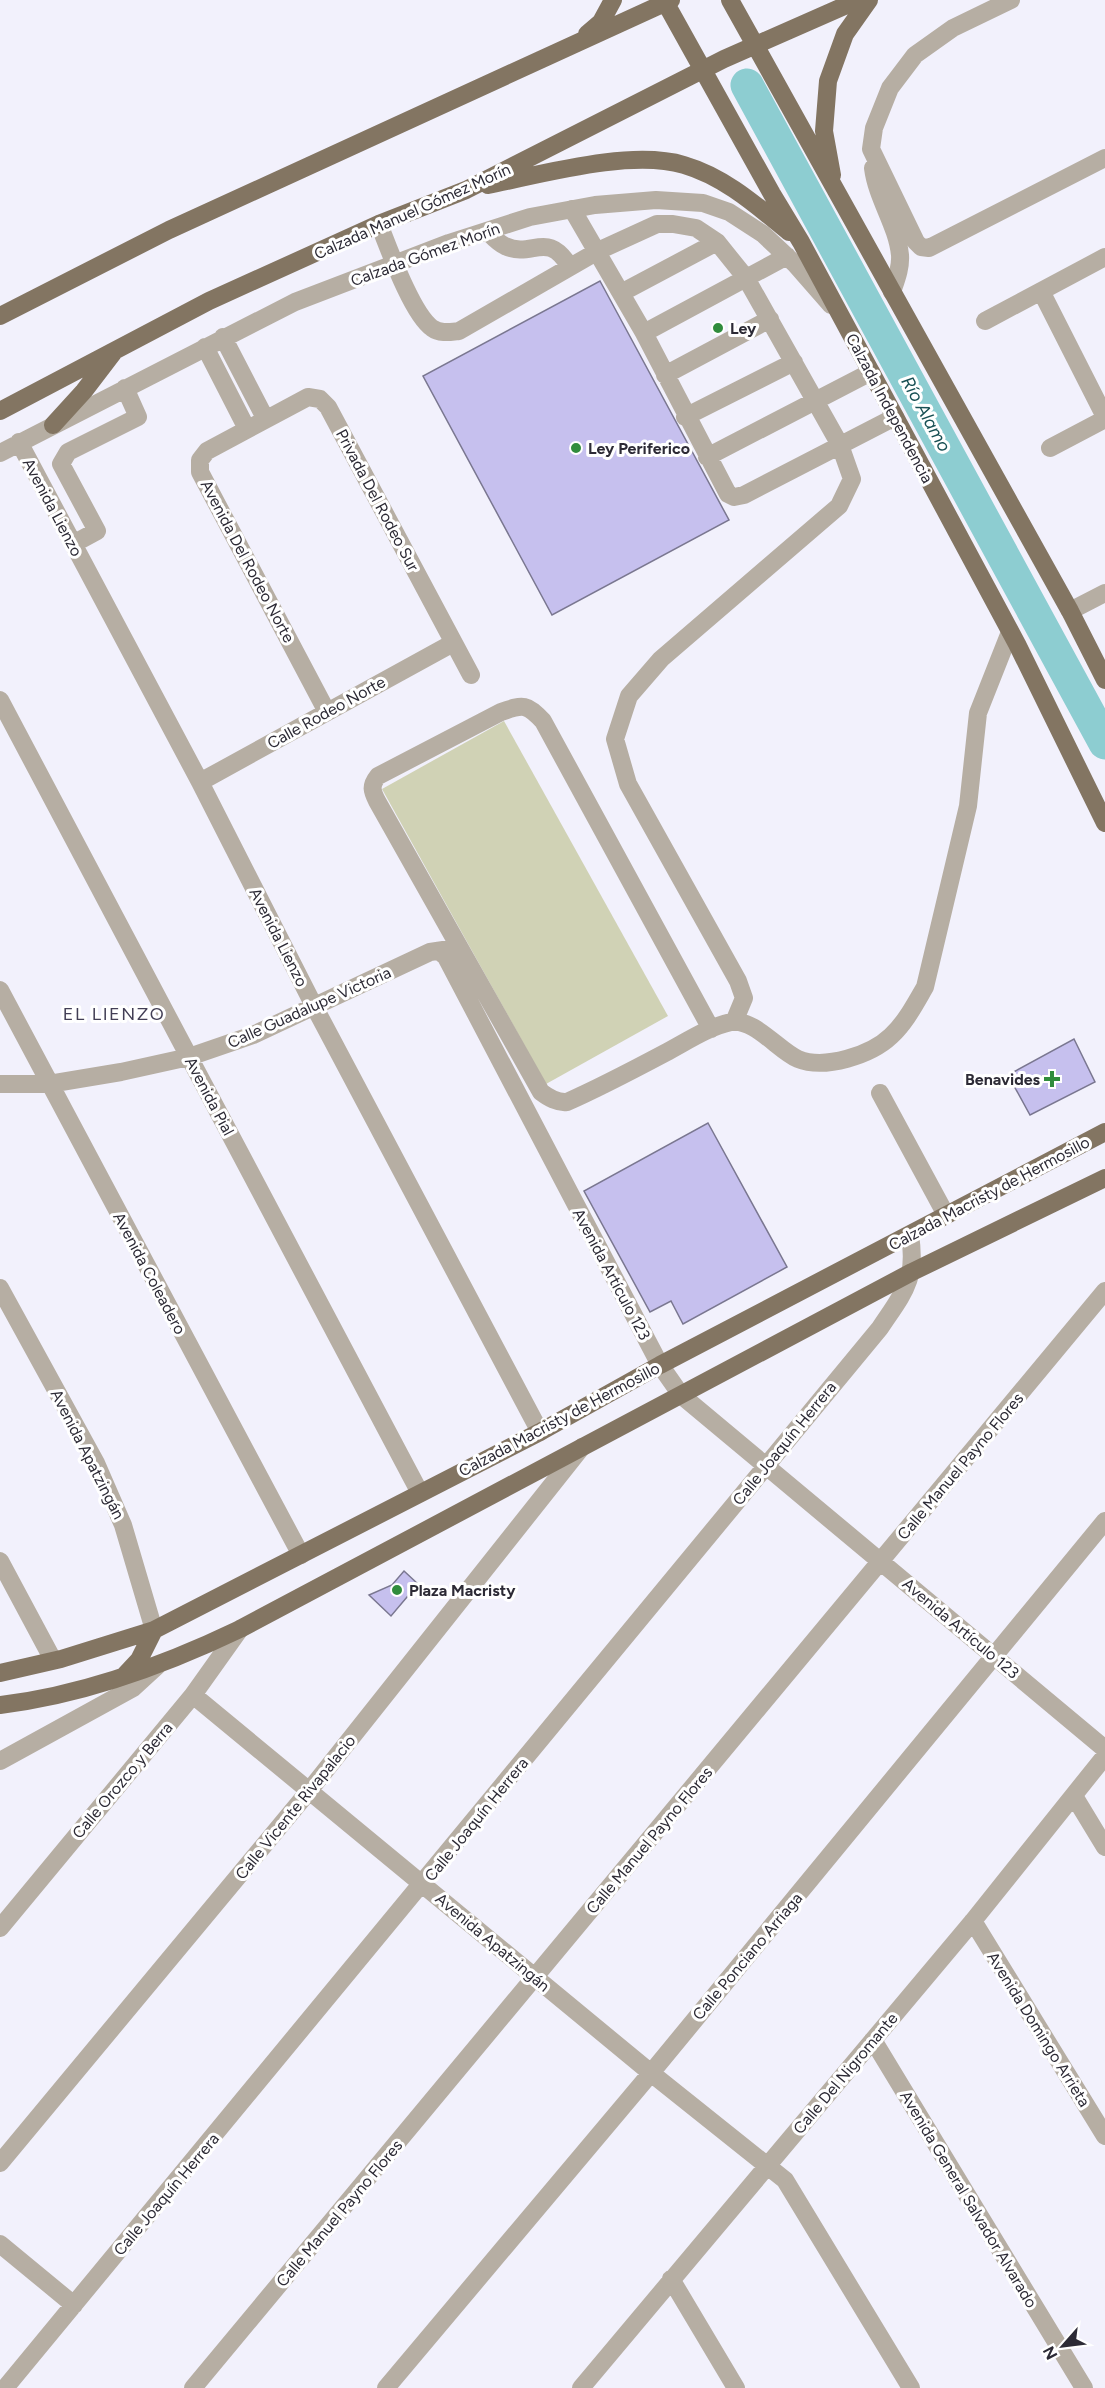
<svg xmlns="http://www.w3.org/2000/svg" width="1105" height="2388" font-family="Figtree,sans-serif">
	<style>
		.green { fill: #d0d2b5 }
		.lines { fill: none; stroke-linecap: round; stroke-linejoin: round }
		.river { stroke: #8dcdd1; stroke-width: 33 }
		.building { fill: #c6c0ee; stroke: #7a7790; stroke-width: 1.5 }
		.minor { stroke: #b6aea3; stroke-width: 18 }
		.major { stroke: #837562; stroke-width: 18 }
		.poi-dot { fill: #308c3d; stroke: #fff; stroke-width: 2 }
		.labels { text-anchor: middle; stroke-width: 6; stroke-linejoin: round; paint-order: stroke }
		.street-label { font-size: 16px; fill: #2c2a35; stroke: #fff }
		.poi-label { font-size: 16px; font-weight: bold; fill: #2c2a35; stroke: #fff; text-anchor: start }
		.water-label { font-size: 18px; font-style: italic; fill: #185054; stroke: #fff }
		.neighbourhood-label { font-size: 18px; letter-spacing: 1.5px; fill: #423e55; stroke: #fff }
	</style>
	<rect width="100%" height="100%" fill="#f2f1fc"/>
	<path class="green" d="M504 721 668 1016 546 1084 382 789Z"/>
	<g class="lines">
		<path class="river" d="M747 85 1105 743"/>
	</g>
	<path class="building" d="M600 281 729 520 552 615 423 376Z
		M1074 1039 1095 1082 1030 1115 1008 1075Z
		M708 1123 787 1267 683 1324 671 1301 650 1312 584 1191Z
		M404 1571 418 1584 391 1616 369 1595 392 1585Z"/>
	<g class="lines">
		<path class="minor" d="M1011 0 953 28 915 55 890 88 874 128 871 149 916 242 921 247 929 248 1105 158
			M873 168C877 199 897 225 900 255 901 268 896 280 892 292
			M572 209 644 333 728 494 734 497 744 495 895 417
			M379 224C389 249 412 314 432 328 440 334 450 332 459 331L598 251 657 224H673L696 228 717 242 746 278 840 445 852 479 839 506 661 659 629 696 615 739 628 784 738 981 744 998 734 1022
			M487 231C492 236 498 243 505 246 533 259 547 229 570 267
			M1041 291 1105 417
			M621 293 717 242
			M985 321 1105 257
			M644 333 787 256
			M223 337 265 418
			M205 347 247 429
			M665 375 770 319
			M685 417 794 362
			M19 442 200 782 314 1006 540 1432
			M1050 448 1105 419
			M0 453 295 302 449 243 530 217 595 205 656 200 703 203 729 212 763 234 796 265 831 305
			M707 457 871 372
			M73 544 97 531 61 464 68 452 138 417 125 388
			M1070 611 1105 593
			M0 700 420 1493
			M327 712 200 472V460L207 451 308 397 320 399 328 407 471 675
			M200 782 453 643
			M439 951 446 957 660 1365 681 1395 1105 1749
			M0 990 301 1555
			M711 1029 543 721C527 704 524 704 501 712L378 776C370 786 372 791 377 801L541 1092C549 1098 557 1103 567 1102 601 1087 633 1070 665 1053 686 1042 708 1027 731 1022 754 1018 779 1051 798 1059 825 1070 871 1055 891 1036 906 1022 915 1004 925 987L968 806 978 713 1010 632
			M0 1084H49L121 1072 189 1057 253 1035 430 952 450 949
			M880 1093 946 1215
			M0 1288 96 1463 123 1525 154 1630
			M0 1561 53 1660
			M193 1695 651 2073 785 2180 911 2388
			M0 1761 133 1688 157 1666
			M1074 1796 1105 1847
			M973 1921 1105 2136
			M0 1928 193 1695 240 1629
			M873 2040 1084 2388
			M0 2163 309 1791 582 1447
			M0 2244 74 2305
			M671 2279 736 2388
			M5 2388 880 1328C904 1292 917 1280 910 1235
			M193 2388 1105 1291
			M386 2388 651 2073 1105 1521
			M581 2388 973 1921 1105 1756"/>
		<path class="major" d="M664 0 772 194 801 242 871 372 1017 644 1105 823
			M730 0 1070 611 1105 680
			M587 34 601 22 613 0
			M832 175 824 131 828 81 845 34 869 0
			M488 185C543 174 631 149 684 165 725 177 757 206 789 232
			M0 316 169 230 671 0
			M0 411 209 301 379 224 466 190 724 59 858 0
			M53 425 84 391 113 353
			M0 1673 61 1659 154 1630 540 1432 660 1365 1105 1132
			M125 1675 139 1660 154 1630
			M0 1705C84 1695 165 1665 240 1629L912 1272 1105 1178"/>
	</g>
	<g class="poi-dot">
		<circle cx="718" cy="328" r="6"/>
		<circle cx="576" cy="448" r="6"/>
		<path d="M1049 1070h6v6h6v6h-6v6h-6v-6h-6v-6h6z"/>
		<circle cx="397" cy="1590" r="6"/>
	</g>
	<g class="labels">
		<g class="street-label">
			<text transform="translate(412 211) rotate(-24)" y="6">Calzada Manuel Gómez Morín</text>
			<text transform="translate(425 254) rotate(-20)" y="6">Calzada Gómez Morín</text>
			<text transform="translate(890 408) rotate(62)" y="6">Calzada Independencia</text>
			<text transform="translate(378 500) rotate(62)" y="6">Privada Del Rodeo Sur</text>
			<text transform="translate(53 507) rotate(62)" y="6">Avenida Lienzo</text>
			<text transform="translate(248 561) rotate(62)" y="6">Avenida Del Rodeo Norte</text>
			<text transform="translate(326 712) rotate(-29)" y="6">Calle Rodeo Norte</text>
			<text transform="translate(279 937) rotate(63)" y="6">Avenida Lienzo</text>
			<text transform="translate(309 1007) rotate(-24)" y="6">Calle Guadalupe Victoria</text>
			<text transform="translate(210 1096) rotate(62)" y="6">Avenida Pial</text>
			<text transform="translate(989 1193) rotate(-28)" y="6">Calzada Macristy de Hermosillo</text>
			<text transform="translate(150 1273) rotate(62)" y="6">Avenida Coleadero</text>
			<text transform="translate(612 1274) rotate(62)" y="6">Avenida Artículo 123</text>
			<text transform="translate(559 1419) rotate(-28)" y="6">Calzada Macristy de Hermosillo</text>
			<text transform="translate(784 1443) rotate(-51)" y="6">Calle Joaquín Herrera</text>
			<text transform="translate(88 1454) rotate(63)" y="6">Avenida Apatzingán</text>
			<text transform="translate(960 1466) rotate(-50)" y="6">Calle Manuel Payno Flores</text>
			<text transform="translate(961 1628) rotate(40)" y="6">Avenida Artículo 123</text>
			<text transform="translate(122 1780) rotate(-50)" y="6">Calle Orozco y Berra</text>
			<text transform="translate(295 1807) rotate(-51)" y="6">Calle Vicente Rivapalacio</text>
			<text transform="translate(476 1819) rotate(-51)" y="6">Calle Joaquín Herrera</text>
			<text transform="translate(649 1840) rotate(-50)" y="6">Calle Manuel Payno Flores</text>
			<text transform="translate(493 1942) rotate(40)" y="6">Avenida Apatzingán</text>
			<text transform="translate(747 1956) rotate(-50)" y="6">Calle Ponciano Arriaga</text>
			<text transform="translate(1039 2029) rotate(58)" y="6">Avenida Domingo Arrieta</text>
			<text transform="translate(845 2073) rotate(-50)" y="6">Calle Del Nigromante</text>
			<text transform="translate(166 2194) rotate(-50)" y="6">Calle Joaquín Herrera</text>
			<text transform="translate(969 2199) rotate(59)" y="6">Avenida General Salvador Alvarado</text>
			<text transform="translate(339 2213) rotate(-50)" y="6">Calle Manuel Payno Flores</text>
		</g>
		<g class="poi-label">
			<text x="730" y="334">Ley</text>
			<text x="588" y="454">Ley Periferico</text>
			<text x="1040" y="1085" text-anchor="end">Benavides</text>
			<text x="409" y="1596">Plaza Macristy</text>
		</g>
		<g class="water-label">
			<text transform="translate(926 414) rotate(61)" y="6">Río Alamo</text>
		</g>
		<g class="neighbourhood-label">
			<text x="114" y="1020">EL LIENZO</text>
		</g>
	</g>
	<g transform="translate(1063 2346) rotate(242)" stroke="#ffffff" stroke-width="4.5" paint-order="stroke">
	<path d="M0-4.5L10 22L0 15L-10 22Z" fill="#2c2a35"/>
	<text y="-9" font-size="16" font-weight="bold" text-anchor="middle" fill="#2c2a35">N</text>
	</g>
</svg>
